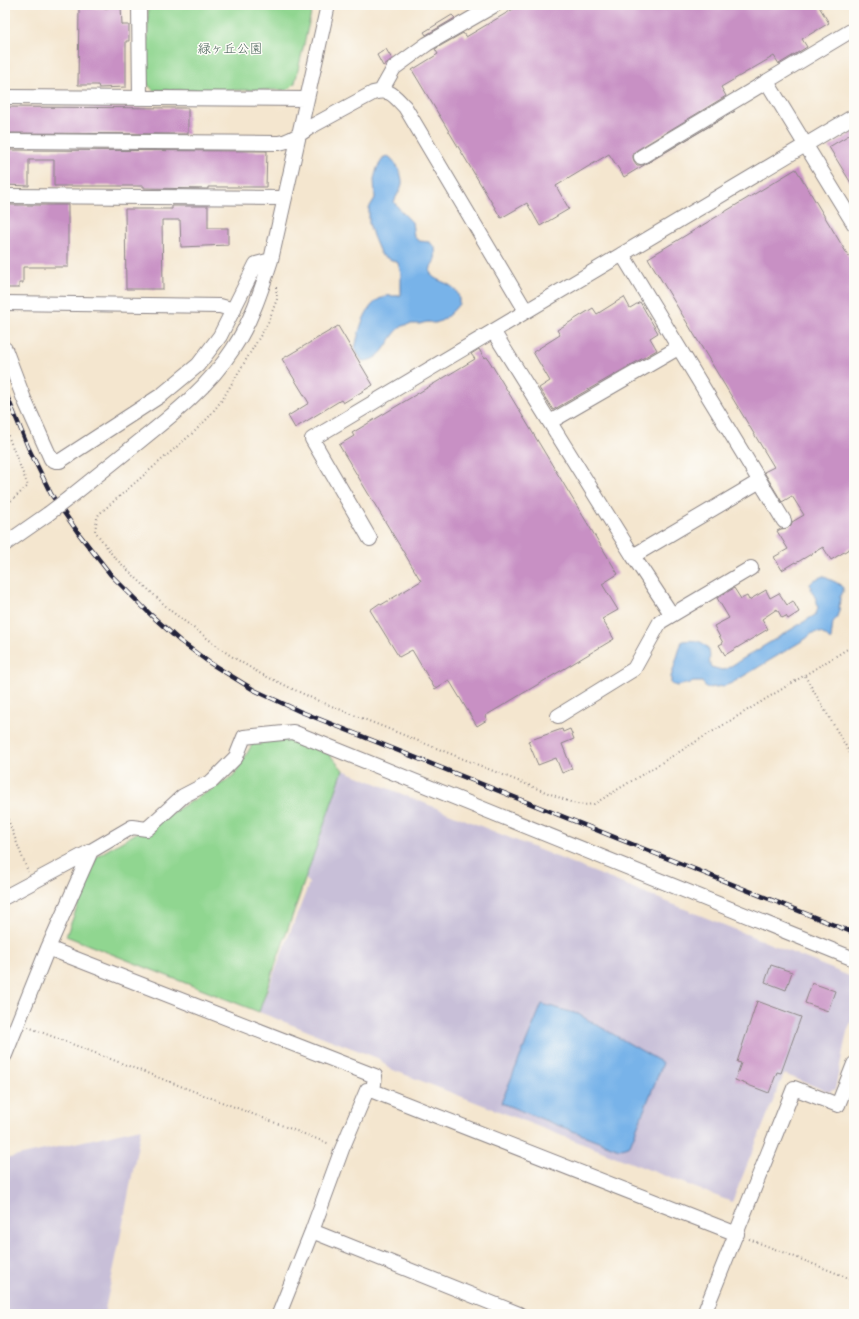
<svg xmlns="http://www.w3.org/2000/svg" width="859" height="1319" font-family="'Playpen Sans','Klee One',sans-serif">
	<style>
		.industrial { fill: #c8bfd8 }
		.green { fill: #90d690; stroke: #597c66 }
		.water { fill: #78b3e9; stroke: #4d6a92 }
		.building { fill: #c890c4 }
		.lines { fill: none; stroke-linecap: round; stroke-linejoin: round }
		.minor-casing { stroke: #8b8485; stroke-width: 16 }
		.path { stroke: #8b8485; stroke-width: 2; stroke-dasharray: 1 3; stroke-linecap: butt }
		.minor { stroke: #fff; stroke-width: 14 }
		.rail-casing { stroke: #22223b; stroke-width: 4.5 }
		.rail { stroke: #fdfcf7; stroke-width: 3; stroke-dasharray: 9; stroke-linecap: butt }
		.minor-bridge-casing { stroke: #8b8485; stroke-width: 16; stroke-linecap: butt }
		.minor-bridge { stroke: #fff; stroke-width: 14 }
		.labels { text-anchor: middle; stroke-width: 3; stroke-linejoin: round; paint-order: stroke }
		.park-label { font-size: 13px; fill: #486159; stroke: #fdfcf7 }
	</style>
	<rect width="100%" height="100%" fill="#fdfcf7"/>
	<filter id="ink" filterUnits="userSpaceOnUse"><feTurbulence type="fractalNoise" baseFrequency=".025" numOctaves="2"/><feDisplacementMap in="SourceGraphic" scale="8" xChannelSelector="R" yChannelSelector="G"/><feConvolveMatrix kernelMatrix="1 2 1 2 8 2 1 2 1" color-interpolation-filters="sRGB"/></filter>
	<filter id="wash" filterUnits="userSpaceOnUse"><feTurbulence type="fractalNoise" baseFrequency=".012" numOctaves="4" result="noise"/><feDisplacementMap in="SourceGraphic" scale="16" xChannelSelector="R" yChannelSelector="G"/><feGaussianBlur stdDeviation="0.9" result="paint"/><feColorMatrix in="noise" values="0 0 0 0 0 0 0 0 0 0 0 0 0 0 0 0 0 1.4 0 .05"/><feComposite in="paint" operator="in"/></filter>
	<g filter="url(#wash)">
		<rect width="100%" height="100%" fill="#f4e6cf"/>
		<path class="industrial" d="M343 770 854 978V1014L847 1032 835 1089 829 1092 784 1074 732 1202 388 1068 380 1059 259 1012 309 884 302 871Z
			M141 1128 119 1244 104 1314H5V1159Z"/>
		<path class="green" d="M148 5H313L295 83 288 90H153L147 84Z
			M291 738 329 754 343 770 259 1012 66 936 97 856 233 777 253 743Z"/>
		<path class="water" d="M388 156C396 161 403 175 402 184 401 190 396 196 394 202L401 211 412 222 414 237 419 241 429 242 435 247C435 250 436 255 435 259 433 265 429 267 431 274 436 284 461 281 459 304 453 311 445 321 435 323 431 323 433 323 429 322 426 322 423 323 420 324 413 324 406 323 400 328 386 340 384 361 362 361L355 349C359 330 365 302 386 296 392 295 396 297 401 295V274L398 263 381 255 373 236 369 223V208L375 198 374 179 377 168 384 157Z
			M823 576C829 580 839 582 843 588V592L840 597 839 611 836 619 833 622 831 639 830 640C823 632 814 629 807 638L732 683 724 686 707 688 702 682H694L677 686 671 684V677L682 641C692 640 704 639 709 651 711 656 708 662 711 667L722 670 726 669 815 615C823 603 811 595 810 584L814 580Z
			M542 1004 578 1014 663 1063 630 1145 619 1149 501 1103Z"/>
		<g id="blocks">
			<path class="building" d="M520 5H818L829 23 802 39 807 47 779 64 774 56 721 87 726 96 637 150 633 153V158L634 161 637 165H642L645 164 735 111 624 177 609 154 556 186 569 209 540 226 527 203 501 218 412 70 438 54 435 49 463 33 466 37Z
				M108 6H121L122 25H129V41H126V87L99 88 98 85H78L79 8H108Z
				M452 15 455 18 426 35 424 32Z
				M386 49 392 59 383 66 377 55Z
				M5 107 188 108V134L5 133Z
				M854 132V188L829 147Z
				M5 150 267 151 266 187H208V189L144 188V186H54V160H29V186L5 185Z
				M796 169 849 257 854 254V546L831 560 823 547 796 563 795 562 782 570 774 557 788 549 777 531 781 529 788 528 791 525 792 522 804 515 792 496 782 502 764 472 774 467 648 258Z
				M5 205H68V267H23V283H19V288H5Z
				M172 206H208V228H228V245L181 247 180 220H162L163 289H126L125 209H172Z
				M624 297 630 308 640 302 658 333 650 338 657 350 553 410 539 388 550 381 533 352 560 335 557 330 593 308 597 314Z
				M338 326 373 385 343 403 341 400 295 428 288 416 309 403 282 359Z
				M479 349 484 358 487 357 618 574 602 584 618 610 602 619 614 639 485 716 487 720 477 726 449 680 435 689 412 650 399 657 370 610 380 603 381 605 421 581 339 445 354 436 352 433 475 359 471 354Z
				M734 588 741 599 747 596 749 600 766 590 770 598 779 593 787 605 793 601 799 612 788 619 786 616 782 618 777 609 762 619 768 629 725 655 719 645 723 643 714 626 729 618 717 598Z
				M562 729 563 732 570 729 574 739 562 744 572 769 562 773 556 758 538 765 528 741Z
				M771 965 792 972 786 990 765 982Z
				M812 983 835 991 828 1011 805 1003Z
				M757 1001 801 1017 781 1073 777 1072 769 1093 735 1080 741 1063 737 1062Z"/>
		</g>
	</g>
	<g filter="url(#ink)">
		<use href="#blocks" fill-opacity="0" stroke="#8b8485" stroke-width="1"/>
		<g class="lines">
			<g class="minor-casing">
				<path id="minor" d="M139 5 140 98
					M767 82 854 224
					M381 91 394 68 427 44 495 5
					M5 97 306 99
					M5 141 279 143C292 141 301 133 312 126 332 115 353 104 373 93 391 88 394 96 405 107L526 311
					M641 157 854 29
					M5 196 285 198
					M622 254 784 521
					M5 303 220 306 234 310
					M493 331 633 556 760 481
					M5 349 24 399 51 459 56 461H60L163 394 198 365 220 336 256 264 271 260
					M550 422 678 348
					M69 498C93 479 116 460 140 441 174 414 209 386 233 349 251 322 261 291 271 260L328 5
					M370 539 312 439 854 116
					M5 544 48 514
					M633 556 672 615
					M558 716 634 669 660 622 751 568
					M5 897 91 851 132 827 147 829 183 796 212 781 236 757 244 737 293 732 854 959
					M48 948 375 1076 373 1091
					M5 1055 48 948 91 851
					M312 1231 519 1314
					M279 1314 312 1231 342 1149 367 1090 373 1091 737 1234
					M704 1314 794 1088 838 1105 854 1064"/>
			</g>
			<path class="path" d="M276 287 277 299 268 323 222 400 208 418 195 431 99 514 97 518 95 531 114 557 171 611 228 654 259 673 314 699 573 803C580 805 586 805 594 804L854 645
				M5 428 28 486 5 506
				M805 676 854 760
				M5 812 28 872
				M28 1027 330 1144
				M749 1239 854 1280"/>
			<use href="#minor" class="minor"/>
			<g class="rail-casing">
				<path id="rail" d="M5 391 28 447 51 494 79 534 111 575 151 615 180 641 210 663 254 690 299 711 854 933"/>
			</g>
			<use href="#rail" class="rail"/>
			<g class="minor-bridge-casing">
				<path id="minor-bridge" d="M48 514 69 498"/>
			</g>
			<use href="#minor-bridge" class="minor-bridge"/>
		</g>
	</g>
	<g class="labels">
		<g class="park-label">
			<text x="230" y="53">緑ヶ丘公園</text>
		</g>
	</g>
	<rect width="859" height="1319" fill="none" stroke="#fdfcf7" stroke-width="20"/>
</svg>
